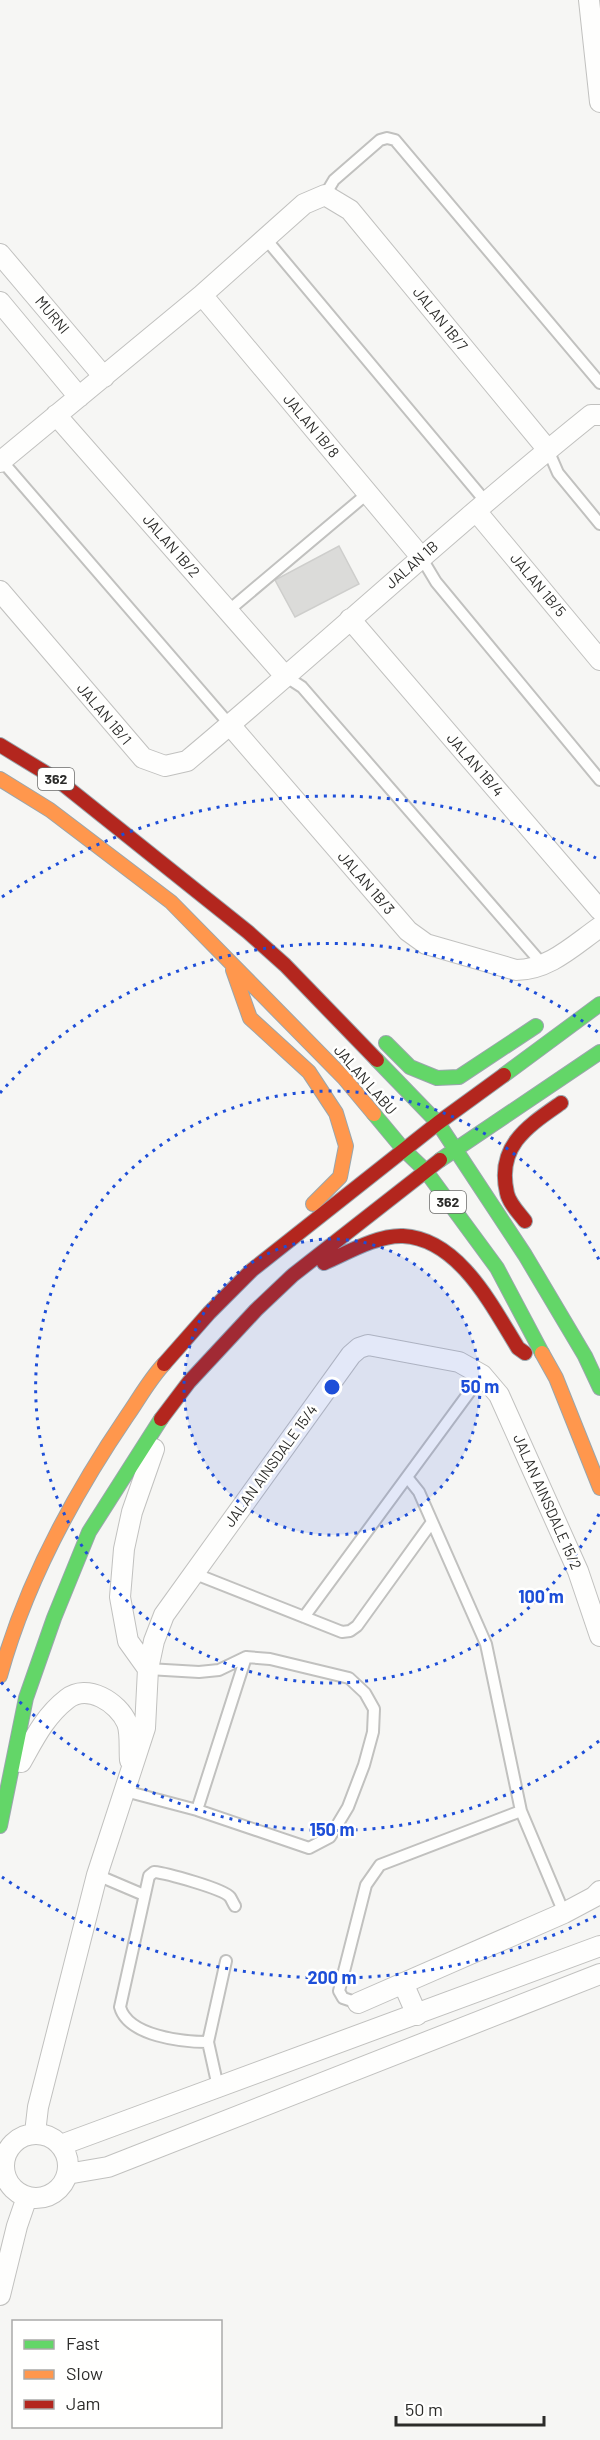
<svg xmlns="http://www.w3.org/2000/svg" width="600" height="2440" font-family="Barlow,sans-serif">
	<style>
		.building { fill: #dbdbd9; stroke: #cececc; stroke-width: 1.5 }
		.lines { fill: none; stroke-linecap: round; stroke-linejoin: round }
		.lane-casing { stroke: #c1c1bf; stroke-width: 14 }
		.street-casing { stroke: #c1c1bf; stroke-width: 22 }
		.fast-casing { stroke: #9aa6ac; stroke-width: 16 }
		.slow-casing { stroke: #9aa6ac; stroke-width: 16 }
		.jam-casing { stroke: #9aa6ac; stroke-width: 16 }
		.lane { stroke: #fefefd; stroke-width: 10 }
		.street { stroke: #fefefd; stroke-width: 20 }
		.fast { stroke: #63d668; stroke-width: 14 }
		.slow { stroke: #ff974d; stroke-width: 14 }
		.jam { stroke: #b3261e; stroke-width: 14 }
		.ring { fill: none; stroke: #1d4ed8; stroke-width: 3; stroke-dasharray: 3 6 }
		.labels { text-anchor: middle; stroke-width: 5; stroke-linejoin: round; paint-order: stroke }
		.shield { fill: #fffffe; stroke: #6b6b69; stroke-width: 1.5 }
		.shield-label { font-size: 14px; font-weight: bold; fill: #2b2b29 }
		.street-label { font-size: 15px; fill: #2b2b29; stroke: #fffffe }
		.centre { fill: #1d4ed8; stroke: #fffffe; stroke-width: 3 }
		.ring-label { font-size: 18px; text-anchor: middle; font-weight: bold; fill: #1d4ed8; stroke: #fffffe; stroke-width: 5; stroke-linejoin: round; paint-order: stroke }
	</style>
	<rect width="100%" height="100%" fill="#f6f6f4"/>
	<path class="building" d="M339 546 359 584 295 617 275 580Z"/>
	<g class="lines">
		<g class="lane-casing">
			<path id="lane" d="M325 195 334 180 380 140 387 138 395 140 600 383
				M265 238 486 502
				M548 450 558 473 600 524
				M2 461 230 725
				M421 557 436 582 600 780
				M228 611 368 493
				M285 676 302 687 544 966
				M407 1477 419 1492 486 1644 521 1811 564 1913
				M193 1573 342 1632 350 1631 357 1626 432 1522
				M304 1617 482 1375
				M125 1791 197 1810 309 1848 330 1837 348 1807 364 1765 373 1732 374 1709 365 1693 349 1678 270 1659 246 1657 219 1670 199 1672 148 1669
				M197 1810 246 1657
				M97 1875 144 1895
				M226 1961 208 2042C182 2042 128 2036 120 2007L149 1876 154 1872C166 1873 224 1889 230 1897 232 1900 233 1903 235 1906
				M358 2003 343 1998 339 1991 366 1885 380 1865 521 1811
				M208 2042 218 2087"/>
		</g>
		<g class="street-casing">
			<path id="street" d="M589 0 600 102
				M0 254 104 377
				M202 295 421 557
				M0 302 79 397
				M56 415 285 676
				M0 462 202 295 304 204 325 195 350 210 548 450
				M476 511 600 660
				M0 591 143 758 165 766 187 761C323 647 453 526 591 415H600
				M350 619 600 910
				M230 725 408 931 426 944 516 970C549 970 574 945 600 927
				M148 1669 128 1641 120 1597 124 1549 132 1512 154 1449
				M21 1762C34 1739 45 1716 67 1699 87 1683 118 1702 127 1723 131 1733 129 1749 130 1760
				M403 1983 417 2015
				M358 2003 564 1913 594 1897 600 1891
				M35 2133 38 2107 97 1875 145 1728 148 1669 154 1641 164 1615 351 1355 359 1348 368 1345 459 1362 482 1375 499 1395 578 1571 600 1636
				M4 2166a32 32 0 1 1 64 0a32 32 0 1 1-64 0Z
				M61 2145 600 1946
				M67 2174 108 2167 600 1974
				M0 2295 17 2226 27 2197"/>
		</g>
		<g class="fast-casing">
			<path id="fast" d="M386 1043 410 1067 437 1078 459 1077 536 1026
				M377 1060 438 1123 525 1255 585 1356 600 1388
				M504 1075 600 1004
				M374 1114 404 1150 425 1170 497 1268 542 1353
				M440 1160 600 1052
				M0 1826 26 1698 54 1618 89 1532 161 1419"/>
		</g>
		<g class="slow-casing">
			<path id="slow" d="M0 779 50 810 171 902 344 1078 374 1114
				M233 970 250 1018 309 1072 336 1113 346 1146 340 1177 313 1204
				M542 1353 556 1378 600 1488
				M0 1676C25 1585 74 1494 127 1416 139 1399 149 1380 164 1364"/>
		</g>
		<g class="jam-casing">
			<path id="jam" d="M0 745 59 781 248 932 285 965 377 1060
				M525 1221C519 1213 509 1203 507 1193 496 1146 528 1126 561 1103
				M324 1263C347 1253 377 1235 403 1236 459 1239 492 1306 518 1348L525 1353
				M164 1364 209 1313 252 1270 438 1123 504 1075
				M161 1419 189 1382 256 1310 293 1275 440 1160"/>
		</g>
		<use href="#lane" class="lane"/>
		<use href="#street" class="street"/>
		<use href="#fast" class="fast"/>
		<use href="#slow" class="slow"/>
		<use href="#jam" class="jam"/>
	</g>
	<circle cx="332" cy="1387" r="148" fill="#1d4ed8" fill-opacity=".12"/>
	<g class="ring">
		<circle cx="332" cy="1387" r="148"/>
		<path d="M599 1514A296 296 0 1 1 599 1260"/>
		<path d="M599 1741A443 443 0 0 1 0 1681M0 1093A443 443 0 0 1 599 1033"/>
		<path d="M596 1916A591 591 0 0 1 2 1877M2 897A591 591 0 0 1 596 858"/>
	</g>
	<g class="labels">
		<g class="shield">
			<rect x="38" y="768" width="36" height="22" rx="4.5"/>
			<rect x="430" y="1191" width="36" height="22" rx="4.5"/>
		</g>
		<g class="shield-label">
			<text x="56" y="784">362</text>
			<text x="448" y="1207">362</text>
		</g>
		<g class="street-label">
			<text transform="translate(52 315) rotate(50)" y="5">MURNI</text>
			<text transform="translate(440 319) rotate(51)" y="5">JALAN 1B/7</text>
			<text transform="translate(311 426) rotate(50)" y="5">JALAN 1B/8</text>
			<text transform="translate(171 546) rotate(49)" y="5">JALAN 1B/2</text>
			<text transform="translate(412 565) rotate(-41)" y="5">JALAN 1B</text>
			<text transform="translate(538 585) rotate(50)" y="5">JALAN 1B/5</text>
			<text transform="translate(104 714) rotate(50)" y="5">JALAN 1B/1</text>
			<text transform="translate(475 765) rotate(49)" y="5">JALAN 1B/4</text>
			<text transform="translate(366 883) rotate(49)" y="5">JALAN 1B/3</text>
			<text transform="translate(365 1080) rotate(49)" y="5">JALAN LABU</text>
			<text transform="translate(271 1466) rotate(-54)" y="5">JALAN AINSDALE 15/4</text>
			<text transform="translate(547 1502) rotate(66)" y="5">JALAN AINSDALE 15/2</text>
		</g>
	</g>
	<circle cx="332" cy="1387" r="9" class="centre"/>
	<g class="ring-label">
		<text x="480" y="1393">50 m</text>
		<text x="541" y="1603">100 m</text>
		<text x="332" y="1836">150 m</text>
		<text x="332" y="1984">200 m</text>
	</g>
	<rect x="12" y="2320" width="210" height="108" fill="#fffffe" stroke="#aaaaa9" stroke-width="1.5"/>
	<rect x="24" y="2340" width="30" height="9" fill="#63d668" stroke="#aaaaa9" stroke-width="1.5"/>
	<text x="66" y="2350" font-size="18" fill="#2b2b29">Fast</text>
	<rect x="24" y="2370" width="30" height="9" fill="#ff974d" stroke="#aaaaa9" stroke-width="1.5"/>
	<text x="66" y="2380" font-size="18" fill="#2b2b29">Slow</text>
	<rect x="24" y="2400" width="30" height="9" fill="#b3261e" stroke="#aaaaa9" stroke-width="1.5"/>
	<text x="66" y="2410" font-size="18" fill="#2b2b29">Jam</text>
	<path d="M396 2416v9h148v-9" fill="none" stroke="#2b2b29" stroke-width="3"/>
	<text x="405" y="2416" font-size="18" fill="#2b2b29" stroke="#fffffe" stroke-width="4.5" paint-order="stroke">50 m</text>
</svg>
